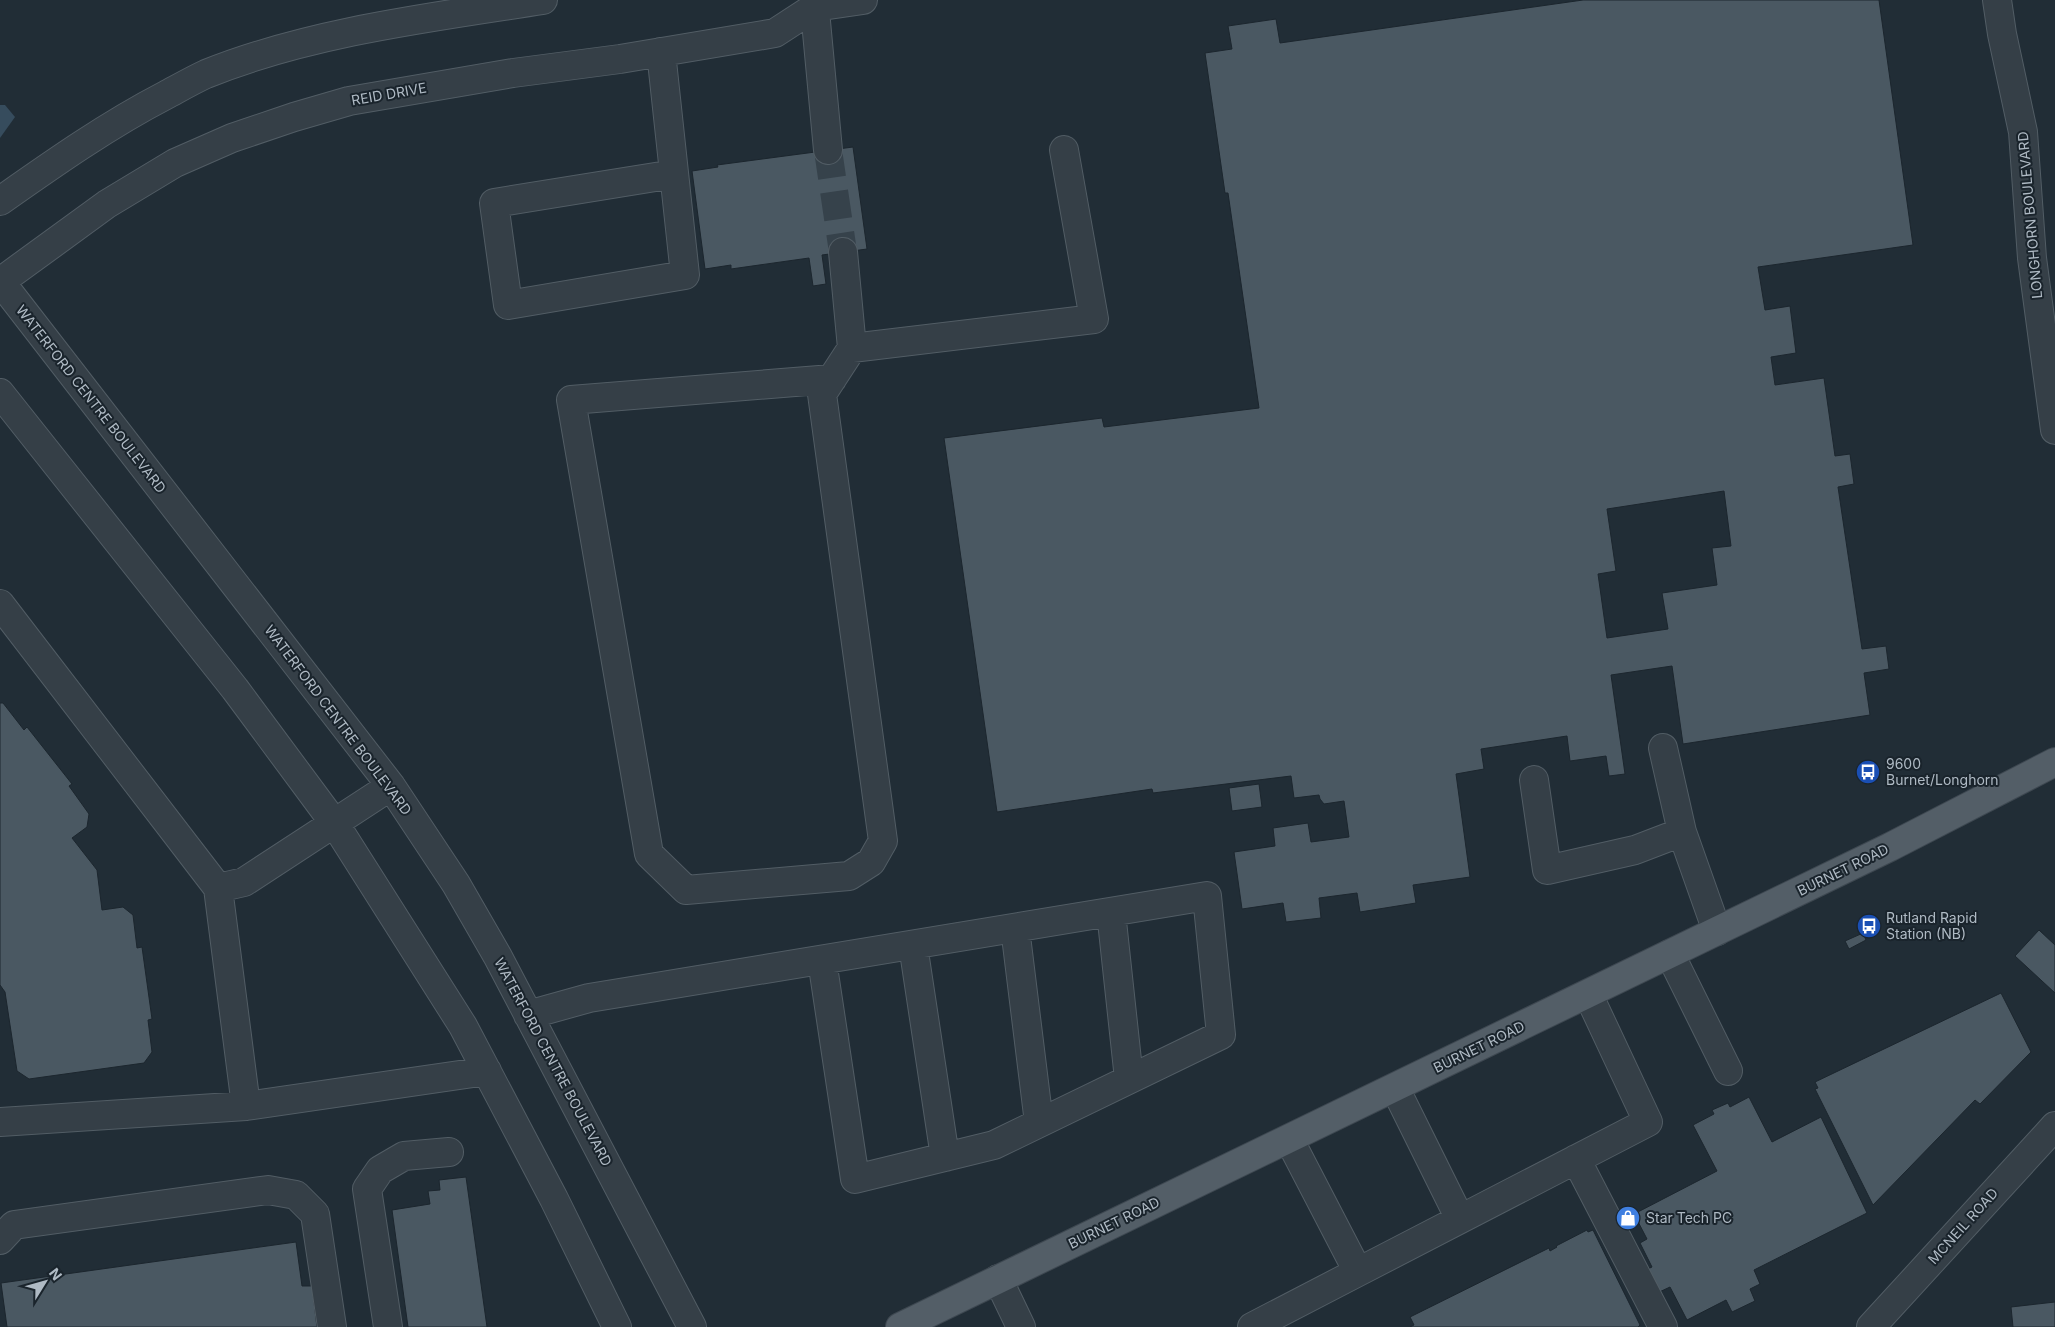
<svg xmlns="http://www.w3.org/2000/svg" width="2055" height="1327" font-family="Inter,sans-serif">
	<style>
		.water { fill: #364c5d }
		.building { fill: #4a5862; stroke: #1c262e; fill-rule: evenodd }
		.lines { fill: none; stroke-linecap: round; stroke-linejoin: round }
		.minor-tunnel { stroke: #36424b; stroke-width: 28; stroke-dasharray: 28 14; stroke-linecap: butt }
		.minor-casing { stroke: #525d65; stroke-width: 30 }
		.major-casing { stroke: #3e4851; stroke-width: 30 }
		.minor { stroke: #353f47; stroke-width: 28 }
		.major { stroke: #535e67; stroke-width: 28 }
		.labels { text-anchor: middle; stroke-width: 4; stroke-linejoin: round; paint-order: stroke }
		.street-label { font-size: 14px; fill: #afbac4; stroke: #1a242c }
		.poi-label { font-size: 14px; fill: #afbac4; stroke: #1a242c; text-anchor: start }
	</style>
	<rect width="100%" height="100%" fill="#212d36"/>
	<path class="water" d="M0 105H5L15 117 0 138Z"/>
	<path class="building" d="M1583 0H1879L1913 245 1758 267 1765 310 1790 306 1796 353 1771 357 1775 385 1824 378 1835 456 1850 454 1854 484 1838 487 1862 649 1886 646 1889 669 1864 673 1870 715 1683 744 1672 666 1611 675 1625 774 1609 776 1606 756 1570 761 1567 736 1481 749 1484 769 1456 774 1470 877 1413 885 1416 903 1360 912 1357 893 1319 898 1321 918 1286 922 1283 903 1242 909 1234 852 1275 846 1273 828 1308 823 1311 842 1349 837 1344 801 1324 804 1320 799 1319 795 1294 798 1291 776 1153 793 1152 789 997 812 944 438 1102 418 1104 427 1259 408 1228 193H1225L1205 53 1232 49 1228 26 1276 19 1280 43ZM1724 491 1731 546 1712 548 1717 585 1662 593 1668 629 1607 638 1598 574 1616 571 1607 509Z
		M853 147 867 249 822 255 826 284 813 286 809 258 731 269V265L705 269 692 171 718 167 717 165Z
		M0 703H3L24 730 27 727 72 784 69 786 89 814 87 827 72 838 97 870 102 910 123 907 133 915 137 948 142 947 152 1019 148 1020 152 1052 144 1063 29 1079 17 1071 5 992 0 985Z
		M1259 784 1262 807 1232 811 1229 788Z
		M2039 930 2055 945V993L2015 956Z
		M1863 933 1866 940 1849 949 1845 941Z
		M2001 993 2031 1052 1980 1104 1975 1100 1873 1205 1815 1089 1818 1088 1815 1082Z
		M1749 1097 1772 1142 1821 1117 1867 1213 1754 1270 1760 1284 1750 1289 1755 1301 1732 1312 1726 1300 1687 1320 1670 1287 1653 1295 1641 1272 1652 1267 1640 1243 1647 1239 1634 1214 1717 1171 1693 1125 1714 1114 1712 1110 1728 1103 1730 1107Z
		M466 1177 487 1327H408L392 1210 430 1204 428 1191 440 1190 439 1180Z
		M1587 1230 1588 1232 1593 1230 1640 1325 1638 1327H1410L1414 1325 1410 1317 1549 1248 1550 1251 1557 1247 1556 1246Z
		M296 1242 302 1286H312L317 1327H7L1 1283Z
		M2055 1302V1327H2013L2011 1307Z"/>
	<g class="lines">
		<path class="minor-tunnel" d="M828 150 843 252"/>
		<g class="minor-casing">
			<path id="minor" d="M814 0 828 150
				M1997 0 2002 34 2023 132 2032 258 2055 430
				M661 52 685 275 508 305 494 203 674 174
				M0 201C54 163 108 125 166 95 179 88 193 80 206 74 310 32 433 17 543 0
				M0 281 391 786 456 884 498 957 692 1327
				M0 282 107 204 175 163 232 138 294 117 349 101 513 73 620 59 775 33 815 7 863 0
				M852 348 1094 319 1064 150
				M832 379 571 400 649 854 686 890 849 876 871 862 883 841 822 394 852 348 843 252
				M0 393 235 689 335 824 463 1026 554 1199 617 1327
				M0 604 218 888 244 882 391 786
				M1663 748 1682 832 1717 931
				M1534 780 1547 870 1635 850 1682 832
				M218 888 246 1106
				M1111 912 1129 1079
				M1015 928 1039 1123
				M913 945 945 1157
				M1670 954 1728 1071
				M528 1015 589 998 650 988 1207 896 1221 1035 994 1145 855 1179 822 960
				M1395 1088 1460 1219
				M0 1122 246 1106 487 1071
				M1576 1159 1663 1327
				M0 1240 14 1225 268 1190 296 1195 315 1214 332 1327
				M1358 1272 1648 1122 1588 994
				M998 1279 1021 1327
				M388 1327 367 1189 380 1170 404 1156 449 1152
				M1252 1327 1358 1272 1289 1139
				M1871 1327 2055 1126"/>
		</g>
		<g class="major-casing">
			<path id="major" d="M900 1327 1890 847 2055 762"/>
		</g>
		<use href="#minor" class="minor"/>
		<use href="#major" class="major"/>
	</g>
	<defs>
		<g id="bus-disc" transform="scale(1.25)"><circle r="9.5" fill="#1a4fb4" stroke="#1a242c"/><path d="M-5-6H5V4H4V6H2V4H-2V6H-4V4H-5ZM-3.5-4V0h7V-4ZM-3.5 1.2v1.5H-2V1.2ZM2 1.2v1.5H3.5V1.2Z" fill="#fff"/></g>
		<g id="shop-disc" transform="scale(1.25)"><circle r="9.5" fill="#3f7fe0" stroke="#1a242c"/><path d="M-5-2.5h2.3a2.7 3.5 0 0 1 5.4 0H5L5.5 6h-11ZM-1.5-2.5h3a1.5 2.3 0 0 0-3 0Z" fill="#fff"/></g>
	</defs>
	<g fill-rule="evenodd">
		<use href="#bus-disc" x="1868" y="772"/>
		<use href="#bus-disc" x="1869" y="926"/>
		<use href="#shop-disc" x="1628" y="1218"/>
	</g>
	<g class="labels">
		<g class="street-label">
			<text transform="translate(389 94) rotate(-10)" y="5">REID DRIVE</text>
			<text transform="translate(2030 215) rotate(-95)" y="5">LONGHORN BOULEVARD</text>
			<text transform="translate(91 399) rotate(52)" y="5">WATERFORD CENTRE BOULEVARD</text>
			<text transform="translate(338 720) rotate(53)" y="5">WATERFORD CENTRE BOULEVARD</text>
			<text transform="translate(1843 870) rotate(-26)" y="5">BURNET ROAD</text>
			<text transform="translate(1479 1047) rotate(-26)" y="5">BURNET ROAD</text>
			<text transform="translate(553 1062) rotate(62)" y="5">WATERFORD CENTRE BOULEVARD</text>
			<text transform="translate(1114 1223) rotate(-26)" y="5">BURNET ROAD</text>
			<text transform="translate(1963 1226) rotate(-48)" y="5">MCNEIL ROAD</text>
		</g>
		<g class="poi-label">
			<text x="1886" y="769">9600<tspan x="1886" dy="16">Burnet/Longhorn</tspan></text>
			<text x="1886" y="923">Rutland Rapid<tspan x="1886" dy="16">Station (NB)</tspan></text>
			<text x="1646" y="1223">Star Tech PC</text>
		</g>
	</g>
	<g transform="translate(45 1282) rotate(53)" stroke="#1a242c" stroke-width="4" paint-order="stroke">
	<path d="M0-4L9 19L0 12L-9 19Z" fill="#afbac4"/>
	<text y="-8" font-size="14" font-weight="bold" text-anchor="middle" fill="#afbac4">N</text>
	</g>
</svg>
